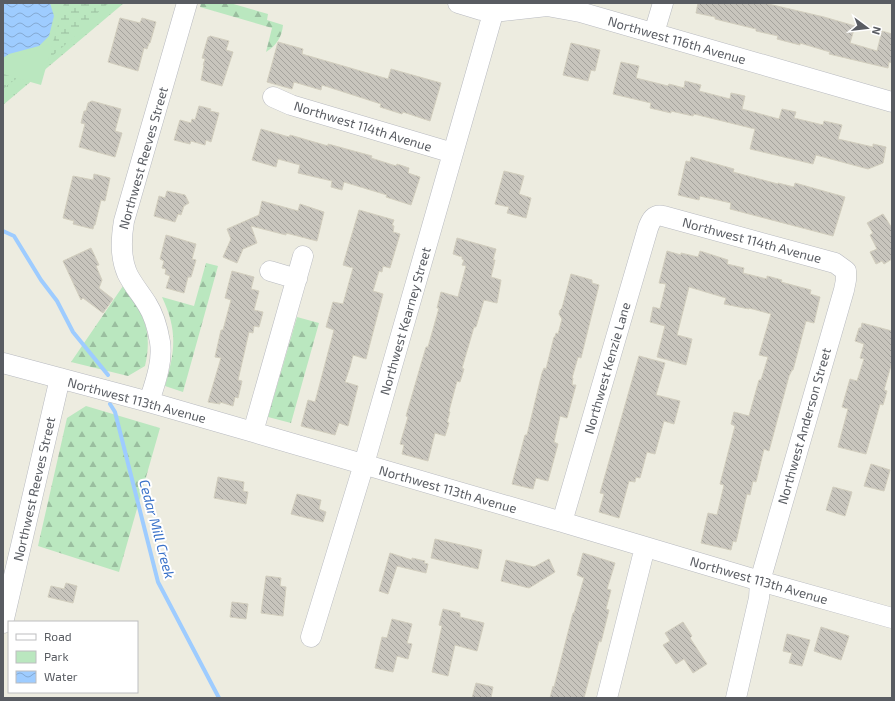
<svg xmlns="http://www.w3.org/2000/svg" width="895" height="701" font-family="'Exo 2',sans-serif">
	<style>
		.grass { fill: url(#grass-tufts) }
		.forest { fill: url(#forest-firs) }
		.wetland { fill: url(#wetland-marsh) }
		.park { fill: #bae7bf }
		.water { fill: url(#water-waves) }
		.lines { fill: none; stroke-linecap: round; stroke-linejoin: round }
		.stream { stroke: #9eccff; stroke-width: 4 }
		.building { fill: url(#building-back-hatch); stroke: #d2cebe }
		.minor-casing { stroke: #b8bac0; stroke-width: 21 }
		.minor { stroke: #fff; stroke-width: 20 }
		.labels { text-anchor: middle; stroke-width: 4; stroke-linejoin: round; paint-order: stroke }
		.street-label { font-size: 13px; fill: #595c62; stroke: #fff }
		.water-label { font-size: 14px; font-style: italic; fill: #3a72c9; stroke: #fff }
	</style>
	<defs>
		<pattern id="grass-tufts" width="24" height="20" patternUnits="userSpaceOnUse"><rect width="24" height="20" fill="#bae7bf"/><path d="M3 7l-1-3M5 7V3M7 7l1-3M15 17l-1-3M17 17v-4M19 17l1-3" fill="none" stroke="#9abe9f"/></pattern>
		<pattern id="forest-firs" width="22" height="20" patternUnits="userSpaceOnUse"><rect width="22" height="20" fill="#bae7bf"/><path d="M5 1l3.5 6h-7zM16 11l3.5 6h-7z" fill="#9abe9f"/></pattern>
		<pattern id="wetland-marsh" width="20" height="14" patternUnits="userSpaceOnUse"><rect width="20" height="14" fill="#bae7bf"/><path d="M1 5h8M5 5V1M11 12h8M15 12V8" fill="none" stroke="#9abe9f"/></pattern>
		<pattern id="water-waves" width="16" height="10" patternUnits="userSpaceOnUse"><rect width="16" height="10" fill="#9eccff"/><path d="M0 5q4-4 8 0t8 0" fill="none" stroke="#84a9d2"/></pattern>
		<pattern id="building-back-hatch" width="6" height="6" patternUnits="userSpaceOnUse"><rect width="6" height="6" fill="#c8c5bd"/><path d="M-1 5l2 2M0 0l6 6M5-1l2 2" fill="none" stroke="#a5a39d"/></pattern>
	</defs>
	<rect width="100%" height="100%" fill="#edece0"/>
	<path class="grass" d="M3 3H124L3 105Z"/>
	<path class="forest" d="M201 3H230L268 14 267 20 283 25C282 37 276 46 266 52L272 28 200 7Z
		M206 263 218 266 183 392 165 386C175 351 178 331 162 297L194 306Z
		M123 286C127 293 133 299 137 306 149 325 150 345 145 366L128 376 71 362Z
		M297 317 319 323 291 423 268 417Z
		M86 406 160 428 119 572 38 546 67 418Z"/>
	<path class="wetland" d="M3 3H109C89 19 73 40 52 56 36 68 18 76 3 89Z"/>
	<path class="park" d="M3 3H64L41 85 3 74Z"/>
	<path class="water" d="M3 3H50L54 16 49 36 39 46 9 54 3 58Z"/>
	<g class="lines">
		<path class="stream" d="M3 231 14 236 41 280 57 301 73 332 108 375
			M110 404 115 412 158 582 219 698"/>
	</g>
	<path class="building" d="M698 3H764L824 17 855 26 850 43 877 51 882 31 892 34V63L889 62 888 68 829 54 830 52 800 43V45L777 39 778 36 756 31V29L715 19V17L696 13Z
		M120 18 140 23 142 18 156 22 150 43H149L147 49 144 48 138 71 108 62Z
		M210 36 229 41 226 50 233 52 222 86 201 80 204 65H203L205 59 202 58 208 37H209Z
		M278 42 303 49 302 54 388 79 391 69 441 83 430 121 403 112 402 114 380 107 381 104 322 85 321 90 294 82 292 89 267 82Z
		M571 43 600 50 595 71 591 70 588 81 563 75Z
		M621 62 639 66 636 78 668 86 669 84 684 88 685 81 701 85 699 91 730 99 731 93 745 96 742 109 779 119 782 109 796 112 794 118 823 125 824 121 842 125 838 139 873 147V144L886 147 883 163 868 169 816 155 813 164 750 149 755 129 694 114 693 116 671 111V113L650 108 651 103 613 94Z
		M92 101 121 109 115 131 122 133 115 157 79 147 85 124 81 123 84 111H86L88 103Z
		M199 106 211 109 210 111 219 113 211 142 206 140 205 145 191 141 190 144 174 140 180 120 191 123 192 119 195 120Z
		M261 129 289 137 290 135 328 146V144L372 156 371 158 396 166 397 164 409 168 408 173 420 177 411 205 386 197 387 195 344 182 342 190 331 187 332 181 298 173 300 165 278 159 276 167 252 160Z
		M691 157 734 169 733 172 778 184V183L794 187 795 183 845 197 833 236 730 209 731 203 700 196 699 200 678 195 686 161 690 162Z
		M504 171 524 176 519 194 531 198 526 218 507 213 509 207 495 204Z
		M94 174 110 178 105 201 101 200 95 225H94L93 229 73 224 74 221 63 218 73 176 93 180Z
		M167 191 185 195 189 203 184 206 181 215 178 214 175 222 154 216 159 196 165 198Z
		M262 201 298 211 300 204 324 212 317 241 286 233V235L251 226 257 243 243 249 237 263 223 257 231 239 227 229 259 215Z
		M359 210 394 220 392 225 394 226 393 232 400 234 390 268 383 266 382 272 379 271 373 291 383 294 366 359 353 355 350 367 345 382 358 386 348 426 339 423 335 435 301 426 308 400 315 402 334 330 326 327 333 302 343 304 353 268 343 265Z
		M883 214 892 228V259L884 264 882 261 876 264 870 252 877 249 870 235 873 233 867 223Z
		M166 235 196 244 192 259 196 260 191 277H188L184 293 166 288 170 276 165 274 166 269 162 268 164 261 160 259Z
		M457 238 496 249 493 260H495L491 277 501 280 497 303 484 300 476 327H474L462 368 464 369 460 382 457 381 449 411 450 412 447 422 449 423 445 436 435 433 428 461 402 454 404 445 400 444 408 417 406 416 426 347H428L439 308H437L441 292 458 297 466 266 462 265 464 260 462 259V257L453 254Z
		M91 248 99 265 96 266 102 280 99 288 113 299 103 313 83 298 81 300 63 261Z
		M667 251 681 255V253L698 257 700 251 728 260 727 264 744 268 743 273 767 279V276L782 280 781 282 811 290 810 294 820 297 814 323 806 321 793 370H792L789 376 769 451 764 449 756 482 753 481 750 495 747 494 736 542 733 541 731 550 701 543 708 513 717 515 724 485 720 484 735 426 731 424 734 412 749 416 759 380H761L768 357 759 355 771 314 749 308V309L724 304 726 298 689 287 677 335 692 339 686 365 657 357 665 326 650 322 653 307 660 309 666 284 659 283Z
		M232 271 254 277 251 289 259 291 254 310 263 312 259 327 254 326 253 333 249 332 238 380 242 381 238 398 235 397 233 406 220 402V404L208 402 221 358 215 357 221 330H223L231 300 225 298Z
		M571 274 592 280V283L599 285 581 358 578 357 572 378H573L572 385H576L567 418 560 416 554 442 558 444 548 481 536 478 533 489 512 484 525 435H527L542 373 544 368 546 369 554 337H555L556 333 558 334 562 319 559 314 560 310 562 308Z
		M862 323 892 331V362L884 390 887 391 883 405 880 404 866 454 838 447 848 409 842 407 850 379 857 381 864 359 860 358 864 344 855 341 859 328H861Z
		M639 356 665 363 656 395 680 401 674 424 664 421 655 454 647 452 640 478 636 477 635 482 629 481 619 518 599 512 604 494 600 493Z
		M871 464 890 470 884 491 864 486Z
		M218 477 244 482 243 491 248 492 246 504 214 498Z
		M833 487 852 492 845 516 826 510Z
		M297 494 321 500 319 509 326 512 323 522 291 514Z
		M435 539 482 550 478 569 431 558Z
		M390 553 412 560V558L425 561 424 563 428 564 426 573 397 566 388 594 379 591Z
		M583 553 615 563 607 589 611 590 606 609 609 610 601 642 599 641 584 698H550L553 686 554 687 573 613H574L584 578 577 575Z
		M549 559 555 572 529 588 501 581 506 560 534 567Z
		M266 576 281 578 280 586 286 587 283 616 261 613Z
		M66 583 77 586 73 603 48 597 51 586 64 589Z
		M232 602 248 604 246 619 230 617Z
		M443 609 460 613V617L484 623 477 651 455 645 448 676 432 672 442 626 439 625Z
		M392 619 412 624 407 643 412 644 408 659 397 656 393 672 375 668 382 637 387 638Z
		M683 622 692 636 690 638 707 664 693 673 684 659 676 664 663 645 670 641 665 633Z
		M821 627 849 636 841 660 814 651Z
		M787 634 810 640 802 666 789 663 792 653 783 651Z
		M476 683 493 687 491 698H472Z"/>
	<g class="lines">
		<g class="minor-casing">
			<path id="minor" d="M458 3 481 10 493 12 547 6 580 12 892 102
				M654 33 663 3
				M273 97 291 105 453 153
				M270 271 297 279
				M3 363 149 402 253 432 562 522 760 581 892 618
				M149 402C155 383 163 362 160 342 158 330 154 315 147 304 141 294 132 284 127 273 120 256 121 239 124 221L187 3
				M253 432 303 256
				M562 522 648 228C651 220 654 214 663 216L835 263 846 271V280L844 290 760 581 759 598 736 698
				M3 623 60 378
				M311 637 364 464 496 3
				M607 698 645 547"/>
		</g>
		<use href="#minor" class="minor"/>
	</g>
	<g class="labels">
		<g class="street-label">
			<text transform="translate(677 40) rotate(16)" y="5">Northwest 116th Avenue</text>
			<text transform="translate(363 126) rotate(17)" y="5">Northwest 114th Avenue</text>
			<text transform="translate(143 158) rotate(-74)" y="5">Northwest Reeves Street</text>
			<text transform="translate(752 240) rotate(15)" y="5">Northwest 114th Avenue</text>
			<text transform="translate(405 321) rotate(-74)" y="5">Northwest Kearney Street</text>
			<text transform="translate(607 368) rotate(-74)" y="5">Northwest Kenzie Lane</text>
			<text transform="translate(137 400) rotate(15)" y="5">Northwest 113th Avenue</text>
			<text transform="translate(804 426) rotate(-74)" y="5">Northwest Anderson Street</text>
			<text transform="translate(34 489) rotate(-77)" y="5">Northwest Reeves Street</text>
			<text transform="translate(448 489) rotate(16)" y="5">Northwest 113th Avenue</text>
			<text transform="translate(759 580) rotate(16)" y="5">Northwest 113th Avenue</text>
		</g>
		<g class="water-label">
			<text transform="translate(157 529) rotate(75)" y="5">Cedar Mill Creek</text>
		</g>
	</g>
	<rect width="895" height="701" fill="none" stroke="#595c62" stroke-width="8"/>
	<rect x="8" y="621" width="130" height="72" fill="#ffffff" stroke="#bdbec0"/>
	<rect x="16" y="634" width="20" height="6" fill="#ffffff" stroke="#bdbec0"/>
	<text x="44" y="641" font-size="12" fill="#595c62">Road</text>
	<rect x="16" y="651" width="20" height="12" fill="#bae7bf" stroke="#bdbec0"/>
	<text x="44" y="661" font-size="12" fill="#595c62">Park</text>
	<rect x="16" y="671" width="20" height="12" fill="url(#water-waves)" stroke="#bdbec0"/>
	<text x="44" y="681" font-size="12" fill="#595c62">Water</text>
	<g transform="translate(867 28) rotate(105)" stroke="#ffffff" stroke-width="3" paint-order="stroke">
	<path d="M0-3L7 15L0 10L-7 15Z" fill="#595c62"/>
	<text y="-6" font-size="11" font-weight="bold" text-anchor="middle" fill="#595c62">N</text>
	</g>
</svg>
